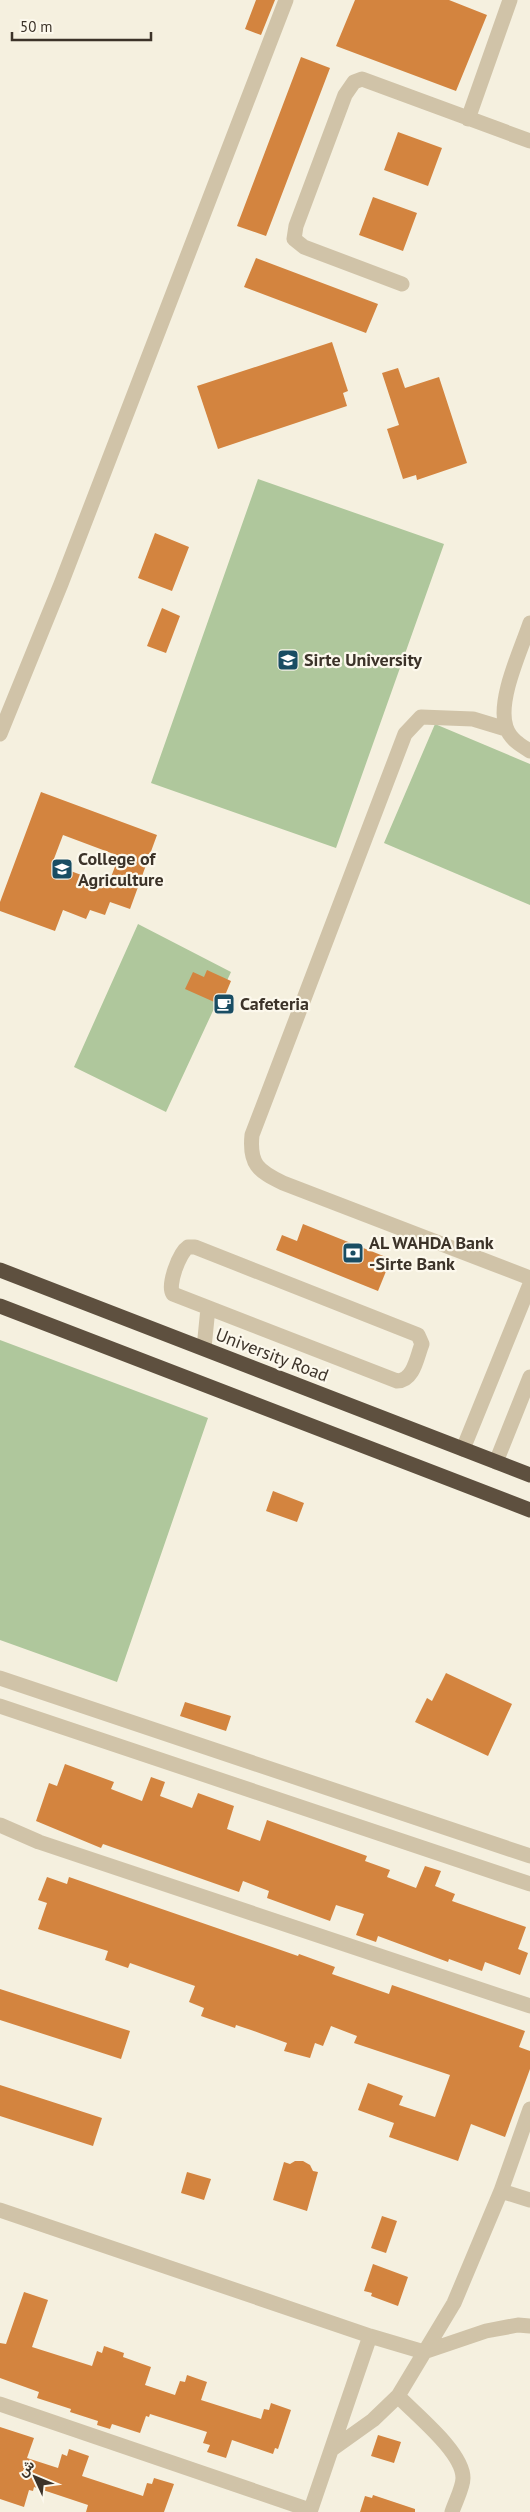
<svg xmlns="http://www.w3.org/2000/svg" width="530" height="2512" font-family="'PT Sans',Vazirmatn,sans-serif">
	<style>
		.green { fill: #afc79c }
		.building { fill: #d3843f; fill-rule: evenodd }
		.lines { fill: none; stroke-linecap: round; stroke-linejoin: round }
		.minor { stroke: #d0c3a8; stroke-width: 15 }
		.highway { stroke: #5e503f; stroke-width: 15 }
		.labels { text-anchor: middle; stroke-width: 4.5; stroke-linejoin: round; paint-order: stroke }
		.poi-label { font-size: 18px; font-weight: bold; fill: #3c3329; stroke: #fcf8ec; text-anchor: start }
		.street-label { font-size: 18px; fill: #3c3329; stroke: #fcf8ec }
	</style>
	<rect width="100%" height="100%" fill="#f5f0df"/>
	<path class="green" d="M258 479 444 544 336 848 151 783Z
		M435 724 530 764V905L384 843Z
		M138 924 231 972 166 1112 74 1067Z
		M0 1340 208 1418 117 1682 0 1640Z"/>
	<path class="building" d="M256 0H275L261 35 245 29Z
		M355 0H449L487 15 456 91 336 46Z
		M301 57 330 68 266 236 237 226Z
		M398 132 442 148 428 186 384 170Z
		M373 197 417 213 403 251 359 235Z
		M256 258 378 304 366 333 244 287Z
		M332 342 348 391 343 393 347 406 218 449 197 386Z
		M398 368 405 388 439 377 467 463 417 480 416 475 403 479 387 429 399 425 382 373Z
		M155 533 189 547 172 591 138 578Z
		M162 608 180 616 166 653 147 646Z
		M41 792 157 835 130 909 110 902 105 915 90 910 86 919 63 910 55 931 0 911V902ZM63 835 119 856 108 885 52 864Z
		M207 970 231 981 221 1005 185 989 193 972 204 977Z
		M303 1224 391 1259 378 1291 276 1250 282 1235 297 1241Z
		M273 1491 304 1503 297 1522 266 1511Z
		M446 1673 512 1704 488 1756 415 1722 427 1698 432 1701Z
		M185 1702 231 1716 226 1731 180 1716Z
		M65 1764 114 1782 111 1789 142 1801 151 1777 165 1782 160 1796 192 1808 198 1793 234 1806 227 1829 260 1841 267 1820 367 1856 365 1861 390 1870 387 1877 416 1888 425 1866 441 1871 435 1886 455 1894 452 1901 526 1927 518 1949 528 1953 520 1975 485 1962 482 1971 449 1959 448 1962 378 1936 376 1942 356 1935 364 1914 336 1905 330 1921 267 1898 269 1891 243 1881 239 1892 103 1844 101 1848 36 1821 49 1783 57 1786Z
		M47 1877 67 1884 69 1877 298 1956 299 1954 335 1967 332 1974 389 1994 392 1985 525 2031 519 2047 530 2051V2069L505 2137 471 2124 458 2161 389 2137 394 2123 358 2110 368 2083 403 2096 399 2105 435 2117 450 2075 354 2043 357 2036 331 2026 323 2046 315 2043 310 2058 284 2051 287 2043 251 2030 236 2025 235 2028 201 2016 204 2008 189 2002 195 1986 130 1963 128 1968 105 1960 108 1951 38 1929 47 1903 38 1900Z
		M0 1989 130 2031 121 2059 0 2020Z
		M0 2085 102 2118 93 2146 0 2116Z
		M295 2161H303L310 2165 313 2171 318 2172 307 2211 273 2200 284 2162 290 2164Z
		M187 2172 211 2179 204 2200 181 2193Z
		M382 2216 397 2221 386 2253 371 2248Z
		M373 2264 408 2277 398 2306 371 2296 372 2293 364 2291Z
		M24 2292 48 2300 32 2347 92 2366 97 2351 102 2353 104 2346 124 2353 123 2357 151 2367 145 2385 175 2395 180 2381 185 2382 187 2375 207 2382 201 2400 261 2419 264 2409 269 2410 271 2403 291 2410 278 2449 275 2448 273 2454 232 2440 226 2458 207 2452 210 2445 203 2443 207 2432 150 2414 149 2417 146 2416 140 2433 112 2424 110 2429 97 2425 98 2421 70 2412 71 2409 37 2398 39 2392 0 2378V2343L6 2344Z
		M0 2427 34 2438 27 2458 58 2468 62 2454 67 2456 69 2449 89 2456 82 2476 143 2496 147 2483 152 2484 154 2478 174 2484 164 2512H86L88 2505 34 2487 33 2491 29 2490 24 2507 0 2499Z
		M378 2435 401 2442 394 2463 371 2456Z
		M373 2495 415 2509V2512H360L365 2496 372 2498Z"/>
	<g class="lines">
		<path class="minor" d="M468 119 510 0
			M402 284 304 247 294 239 296 226 345 95 354 82 362 79 530 141
			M530 623C521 650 497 700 506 727 510 739 520 745 530 751
			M506 729 473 719 421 717 405 734 252 1135C249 1164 258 1171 283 1183L530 1278
			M0 734 61 584 286 0
			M188 1247H195L418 1335 422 1344C417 1356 414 1381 397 1381L173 1294C167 1286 179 1253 188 1247Z
			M204 1348 208 1308
			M463 1449 530 1284
			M496 1462 530 1377
			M0 1678 530 1856
			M0 1706 530 1884
			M0 1825 39 1842 530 2006
			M501 2191 530 2200
			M0 2210 370 2336 424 2352 486 2331 518 2325 530 2326
			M398 2396C416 2415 463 2452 463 2478 463 2488 455 2502 452 2512
			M0 2404 310 2510
			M331 2450 373 2420 398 2396 454 2303 501 2191 530 2109
			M310 2512 370 2336"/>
		<path class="highway" d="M0 1270 530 1475
			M0 1306 530 1510"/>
	</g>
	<defs>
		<g id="university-square" transform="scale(1.125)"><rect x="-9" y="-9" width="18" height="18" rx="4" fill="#194d63" stroke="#fcf8ec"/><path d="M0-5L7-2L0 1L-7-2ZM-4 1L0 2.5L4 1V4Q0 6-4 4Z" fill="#fff"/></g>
		<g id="cafe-square" transform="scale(1.125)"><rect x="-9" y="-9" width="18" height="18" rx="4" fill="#194d63" stroke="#fcf8ec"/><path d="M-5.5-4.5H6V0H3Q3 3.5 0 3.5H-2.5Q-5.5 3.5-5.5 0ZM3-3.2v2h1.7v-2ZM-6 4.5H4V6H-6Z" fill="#fff"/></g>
		<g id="bank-square" transform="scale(1.125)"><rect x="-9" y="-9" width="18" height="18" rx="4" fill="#194d63" stroke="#fcf8ec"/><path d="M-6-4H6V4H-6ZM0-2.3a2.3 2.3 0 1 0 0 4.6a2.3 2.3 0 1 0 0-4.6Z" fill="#fff"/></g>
	</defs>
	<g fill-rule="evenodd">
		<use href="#university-square" x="288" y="660"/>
		<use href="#university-square" x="62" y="869"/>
		<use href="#cafe-square" x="224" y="1004"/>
		<use href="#bank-square" x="353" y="1253"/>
	</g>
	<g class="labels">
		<g class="poi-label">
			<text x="304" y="666">Sirte University</text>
			<text x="78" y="865">College of<tspan x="78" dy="21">Agriculture</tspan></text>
			<text x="240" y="1010">Cafeteria</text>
			<text x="369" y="1249">AL WAHDA Bank<tspan x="369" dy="21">-Sirte Bank</tspan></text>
		</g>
		<g class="street-label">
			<text transform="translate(272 1355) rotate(21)" y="6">University Road</text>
		</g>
	</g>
	<g transform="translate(35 2477) rotate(314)" stroke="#fcf8ec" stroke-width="4" paint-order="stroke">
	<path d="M0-4L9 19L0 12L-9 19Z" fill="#3c3329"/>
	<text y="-8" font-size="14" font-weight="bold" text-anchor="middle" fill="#3c3329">ش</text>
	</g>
	<path d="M12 32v8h139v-8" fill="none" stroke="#3c3329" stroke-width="2.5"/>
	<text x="20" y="32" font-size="15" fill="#3c3329" stroke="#fcf8ec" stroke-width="4" paint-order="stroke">50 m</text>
</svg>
